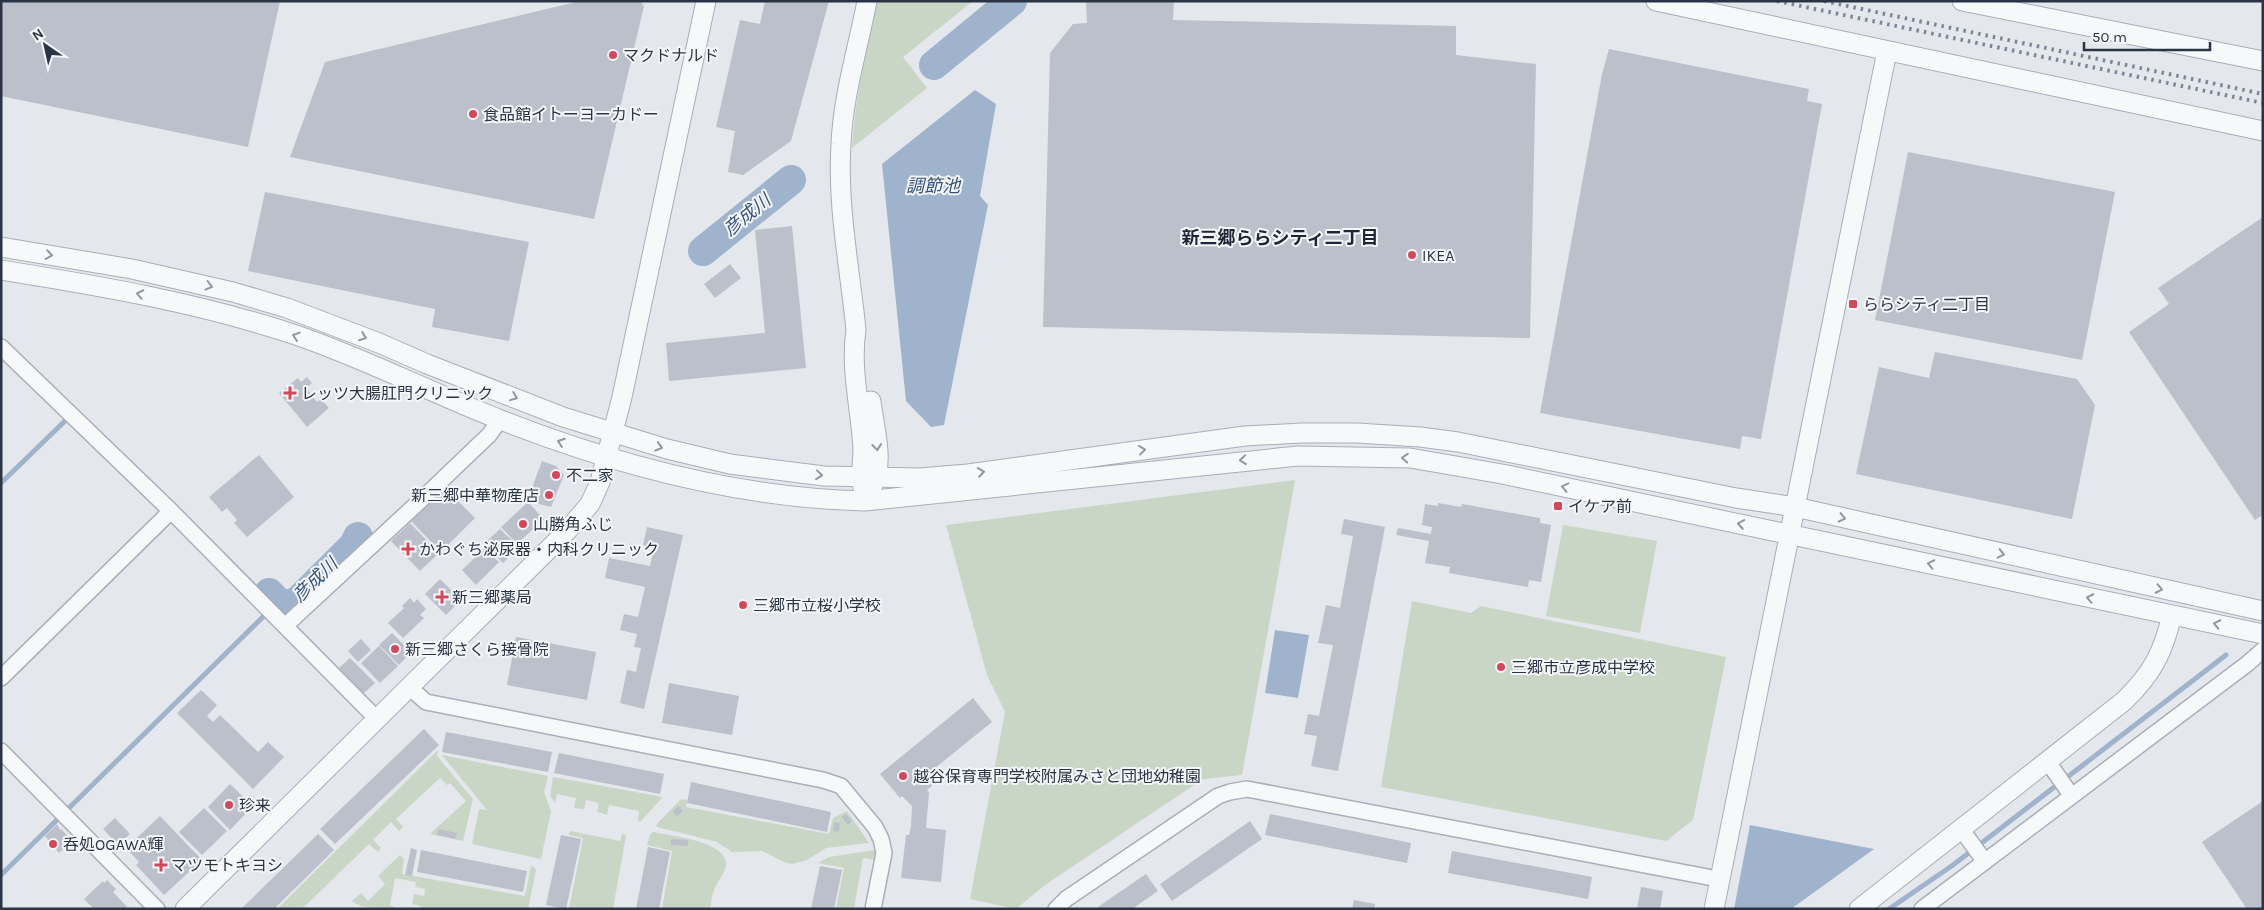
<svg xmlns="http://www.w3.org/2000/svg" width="2264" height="910" font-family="Karla,'Noto Sans JP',sans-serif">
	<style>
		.green { fill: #c9d6c5 }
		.water { fill: #9fb4cc }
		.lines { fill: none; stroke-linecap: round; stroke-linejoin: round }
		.stream { stroke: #9fb4cc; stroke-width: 5 }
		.river { stroke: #9fb4cc; stroke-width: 30 }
		.building { fill: #bbc0ca }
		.minor-casing { stroke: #a9aeb7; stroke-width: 18 }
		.tertiary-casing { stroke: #a9aeb7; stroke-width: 21 }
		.minor { stroke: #f7f8fa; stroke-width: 15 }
		.tertiary { stroke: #f7f8fa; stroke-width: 19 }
		.rail { stroke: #7d8696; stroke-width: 4; stroke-dasharray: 2.5 5; stroke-linecap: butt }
		.oneway { stroke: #9196a0 }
		.poi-dot { fill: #d1495b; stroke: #f4f6f9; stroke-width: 2 }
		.labels { text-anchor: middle; stroke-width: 4; stroke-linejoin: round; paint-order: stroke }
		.poi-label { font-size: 16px; fill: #2b3445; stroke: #f4f6f9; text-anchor: start }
		.water-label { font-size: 18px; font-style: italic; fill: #34527a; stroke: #f4f6f9 }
		.neighbourhood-label { font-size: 18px; font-weight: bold; fill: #1d2536; stroke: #f4f6f9 }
	</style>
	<rect width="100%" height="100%" fill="#e4e7ec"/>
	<path class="green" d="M876 1H973L903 57 927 88 852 148C855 98 866 50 876 1Z
		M1295 480 1242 775 1203 779 1045 885 1016 909 970 899 1005 712 987 675 946 525Z
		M1563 525 1657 541 1640 633 1546 616Z
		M1412 601 1471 613 1481 606 1726 657 1693 820 1666 841 1381 787Z
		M438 750 437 756 473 799 463 841 430 834 466 801 450 783 447 785 440 778 396 819 403 827 399 831 391 822 373 840 381 848 378 852 369 844 302 909H277Z
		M442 755 548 776 544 792 551 811 541 859 472 844 479 809 487 810Z
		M553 777 663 797 640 822 638 821 639 811 609 805 607 815 597 812 599 803 586 800 584 809 574 808 576 798 557 794 555 803 550 796Z
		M681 799 687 800 686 807 829 834 833 818 847 811 869 843 826 848 807 860 792 864 784 862 762 851 732 852 717 842 657 827 656 825Z
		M570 831 620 841 622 834 626 835 613 909H569L583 838 569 835Z
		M653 832C671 836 728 841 726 865 725 874 717 881 714 890 712 896 711 902 710 909H662L672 851 647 845 650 835Z
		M875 850V860L863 858 854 909H836L844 868 818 863 829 857Z
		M400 855 404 859 402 874 525 896 531 866 534 867 536 870 528 909H421V906L412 904 414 894 424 896 425 889 415 887 416 882 395 878 390 905 398 909C385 909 362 910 352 901L361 893 368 901 385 884 378 876Z"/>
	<path class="water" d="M975 90 996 104 980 196 988 205 944 425 931 427 906 401 882 164Z
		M1275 630 1309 635 1298 698 1265 693Z
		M1750 825 1874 849 1791 909H1734Z"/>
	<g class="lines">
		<path class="stream" d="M1 483 67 419
			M1 875 278 602
			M1889 909 1953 865 2226 655"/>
		<path class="river" d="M934 65 1012 1
			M703 251 791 180
			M269 593 279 603 288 606 299 600 354 545 358 537"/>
	</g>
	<path class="building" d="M1 1H280L248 147 1 96Z
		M580 1H640L644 6 594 219 290 157 325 62Z
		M765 1H829L791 141 743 175 728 172 735 131 716 127 740 20 760 24Z
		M1086 1H1174L1173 20 1456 26V55L1536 64 1530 338 1043 327 1050 53 1073 24 1087 23Z
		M1609 49 1809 89 1807 101 1822 104 1761 439 1742 436 1740 449 1540 413 1602 74Z
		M1908 152 2115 192 2082 360 1875 320Z
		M265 192 529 242 509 341 432 327 435 309 248 271Z
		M2263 217V515L2255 520 2129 332 2169 304 2158 288Z
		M792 226 806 368 669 381 666 343 765 333 755 230Z
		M730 264 741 278 715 298 704 284Z
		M1935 352 2077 379 2095 405 2072 519 1856 474 1879 367 1929 378Z
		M307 377 312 383 306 388 317 402 321 399 329 408 307 427 279 393 298 378 301 382Z
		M259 455 294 497 247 537 234 523 237 520 227 508 222 512 209 497Z
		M542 461 556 466 564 475 551 507 527 501Z
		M445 488 475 518 441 552 411 521Z
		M528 502 544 519 517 544 501 527Z
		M1438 503 1461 507 1462 504 1540 518V523L1551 525 1541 582 1529 580 1528 587 1449 573 1450 567 1425 563 1429 541 1396 535 1398 528 1431 534 1432 527 1422 525 1425 504 1438 506Z
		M1344 519 1385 527 1338 771 1311 766 1317 736 1304 734 1308 714 1319 716 1333 645 1318 643 1326 605 1340 608 1353 536 1341 534Z
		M410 523 439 553 420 571 391 541Z
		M647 527 683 535 644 709 620 703 627 670 636 672 641 648 634 647 637 634 620 630 624 614 638 617 645 587 605 578 609 558 650 566 654 548 643 545Z
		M500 529 519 547 503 563 490 550 493 547 487 541Z
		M485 548 499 562 476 585 462 570Z
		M440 579 461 600 446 615 425 594Z
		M410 598 414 603 417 599 426 609 420 615 424 618 403 638 388 623 404 608 402 606Z
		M392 633 411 652 399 665 379 645Z
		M516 637 596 652 587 700 507 685Z
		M361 639 371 650 358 662 348 651Z
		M379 646 398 666 380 683 361 663Z
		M350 658 375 683 363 694 339 668Z
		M669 683 739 696 732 735 662 723Z
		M201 690 217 705 207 716 213 722 220 715 258 752 268 742 284 757 253 789 177 713Z
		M973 698 992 722 935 768 942 777 927 790 929 793 926 828 946 830 941 882 901 878 906 835H909L911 826 912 806 902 796 900 798 880 774Z
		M424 729 439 745 335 844 320 829Z
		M446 732 552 752 548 772 442 752Z
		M559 753 664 774 660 794 554 773Z
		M691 782 831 812 827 832 687 803Z
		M230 784 253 806 230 830 208 807Z
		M2263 801V909H2247L2202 842Z
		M678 806 683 811 677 816 673 812Z
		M204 808 227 831 202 855 179 832Z
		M846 814 852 821 848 825 842 817Z
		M1270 814 1411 843 1407 863 1265 835Z
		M160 816 202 860 164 895 136 865 139 862 126 848Z
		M115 818 130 834 118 845 103 829Z
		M1250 821 1262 839 1172 901 1160 884Z
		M834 822 840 823 839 832 833 831Z
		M57 824 60 830 54 835 61 829 72 840 59 853 45 836Z
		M439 829 457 833 455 839 437 835Z
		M318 834 334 850 274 909H241Z
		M561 835 581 839 566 909 546 905Z
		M671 839 688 840V846L671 845Z
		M648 847 670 852 659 909H636Z
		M411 848 417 850 412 876 405 875Z
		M421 850 527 871 523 892 417 872Z
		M1452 851 1592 877 1588 899 1448 873Z
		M820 866 842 870 834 909H811Z
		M1146 874 1158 891 1132 909H1095Z
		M107 880 116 889 113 892 129 909H94L84 899 103 881 104 883Z
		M1641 887 1663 891 1660 909H1637Z
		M1354 900 1375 904 1374 909H1352Z"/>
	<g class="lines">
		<g class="minor-casing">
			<path id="minor" d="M1 347 171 511 377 719
				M285 626 422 499 489 435 500 420
				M1 678 171 511
				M409 687 426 702 823 780 841 786 875 827 881 839 884 853 873 909
				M1 751 157 909
				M2048 762 2071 795
				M1962 830 1985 862
				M1056 909 1066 899 1218 796 1230 792 1247 789 1718 879
				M1922 909 2247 664 2263 650"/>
		</g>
		<g class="tertiary-casing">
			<path id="tertiary" d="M1656 1 2263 131
				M1962 1 2263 61
				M1 247 132 269 233 292 287 308 379 343 427 364 563 417 667 449 730 464 824 476 920 478 968 474 1245 436 1302 433H1357L1420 437 1458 442 1736 498 1795 507 2263 611
				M1 270C101 286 200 303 296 335 366 359 432 393 501 420 618 466 739 498 865 501L1298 456 1410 458 1502 474 2263 634
				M871 401C874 427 885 463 872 487
				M863 488C860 474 863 462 863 449 861 410 850 369 856 330 850 269 837 206 841 144 843 96 858 48 867 1
				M185 909 566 532 590 504 600 482 622 397 706 1
				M1714 909 1887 51
				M1859 909 2124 701C2152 674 2163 653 2172 615"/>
		</g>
		<use href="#minor" class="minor"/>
		<use href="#tertiary" class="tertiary"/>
		<path class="rail" d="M1777 1 2263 103
			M1824 1 2263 94"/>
	</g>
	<defs><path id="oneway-chevron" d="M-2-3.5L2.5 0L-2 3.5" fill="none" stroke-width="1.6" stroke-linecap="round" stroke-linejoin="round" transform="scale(1.25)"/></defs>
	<g class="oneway">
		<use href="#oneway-chevron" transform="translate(49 255) rotate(9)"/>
		<use href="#oneway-chevron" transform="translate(209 286) rotate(14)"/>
		<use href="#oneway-chevron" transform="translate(140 294) rotate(-168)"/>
		<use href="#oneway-chevron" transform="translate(296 336) rotate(-161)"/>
		<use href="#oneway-chevron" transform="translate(363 337) rotate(21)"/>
		<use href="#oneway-chevron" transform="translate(514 397) rotate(22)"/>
		<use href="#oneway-chevron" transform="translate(561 442) rotate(-160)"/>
		<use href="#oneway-chevron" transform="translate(659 447) rotate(16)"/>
		<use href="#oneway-chevron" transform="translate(877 447) rotate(83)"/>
		<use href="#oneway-chevron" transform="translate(1142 450) rotate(-7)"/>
		<use href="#oneway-chevron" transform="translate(1405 458) rotate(-176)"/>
		<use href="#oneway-chevron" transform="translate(1243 460) rotate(174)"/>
		<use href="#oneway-chevron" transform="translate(981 472) rotate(-9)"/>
		<use href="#oneway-chevron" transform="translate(819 475) rotate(6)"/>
		<use href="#oneway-chevron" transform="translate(1565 487) rotate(-167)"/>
		<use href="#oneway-chevron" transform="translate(1842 518) rotate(13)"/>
		<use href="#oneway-chevron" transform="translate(1741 524) rotate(-170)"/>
		<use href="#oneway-chevron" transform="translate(2001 554) rotate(13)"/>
		<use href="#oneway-chevron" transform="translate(1931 564) rotate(-168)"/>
		<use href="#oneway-chevron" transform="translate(2159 589) rotate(12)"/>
		<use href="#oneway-chevron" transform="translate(2090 598) rotate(-168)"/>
		<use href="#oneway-chevron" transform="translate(2217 624) rotate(-168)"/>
	</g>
	<g class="poi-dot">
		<circle cx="613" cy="55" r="5"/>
		<circle cx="473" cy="114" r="5"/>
		<circle cx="1412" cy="255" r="5"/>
		<rect x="1848" y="299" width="10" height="10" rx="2.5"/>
		<path d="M287.5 385.5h5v5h5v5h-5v5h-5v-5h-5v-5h5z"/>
		<circle cx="556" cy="475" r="5"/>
		<circle cx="549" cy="495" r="5"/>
		<rect x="1553" y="501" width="10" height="10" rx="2.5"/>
		<circle cx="523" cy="524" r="5"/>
		<path d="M405.5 541.5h5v5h5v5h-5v5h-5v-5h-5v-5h5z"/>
		<path d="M439.5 589.5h5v5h5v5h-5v5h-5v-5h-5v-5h5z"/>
		<circle cx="743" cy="605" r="5"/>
		<circle cx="395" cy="649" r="5"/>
		<circle cx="1501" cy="667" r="5"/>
		<circle cx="903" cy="776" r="5"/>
		<circle cx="229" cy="805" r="5"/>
		<circle cx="53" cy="844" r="5"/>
		<path d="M158.5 857.5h5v5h5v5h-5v5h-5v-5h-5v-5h5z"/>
	</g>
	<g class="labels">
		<g class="poi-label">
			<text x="623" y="61">マクドナルド</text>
			<text x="483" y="120">食品館イトーヨーカドー</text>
			<text x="1422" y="261">IKEA</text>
			<text x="1863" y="310">ららシティ二丁目</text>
			<text x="301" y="399">レッツ大腸肛門クリニック</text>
			<text x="566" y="481">不二家</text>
			<text x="539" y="501" text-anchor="end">新三郷中華物産店</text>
			<text x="1568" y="512">イケア前</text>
			<text x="533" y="530">山勝角ふじ</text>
			<text x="419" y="555">かわぐち泌尿器・内科クリニック</text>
			<text x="452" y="603">新三郷薬局</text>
			<text x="753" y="611">三郷市立桜小学校</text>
			<text x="405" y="655">新三郷さくら接骨院</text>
			<text x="1511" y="673">三郷市立彦成中学校</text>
			<text x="913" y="782">越谷保育専門学校附属みさと団地幼稚園</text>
			<text x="239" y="811">珍来</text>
			<text x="63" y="850">呑処OGAWA輝</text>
			<text x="171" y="871">マツモトキヨシ</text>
		</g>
		<g class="water-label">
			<text x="933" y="192">調節池</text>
			<text transform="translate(747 215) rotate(-39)" y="6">彦成川</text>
			<text transform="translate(315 580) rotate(-44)" y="6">彦成川</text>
		</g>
		<g class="neighbourhood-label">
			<text x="1280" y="244">新三郷ららシティ二丁目</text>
		</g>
	</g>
	<rect width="2264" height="910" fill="none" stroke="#2b3445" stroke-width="5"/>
	<g transform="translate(45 45) rotate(326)" stroke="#f4f6f9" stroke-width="4" paint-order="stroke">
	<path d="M0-4L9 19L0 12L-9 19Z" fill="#2b3445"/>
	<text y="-8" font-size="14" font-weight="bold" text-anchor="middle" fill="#2b3445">N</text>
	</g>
	<path d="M2084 42v8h126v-8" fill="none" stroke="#2b3445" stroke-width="2.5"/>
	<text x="2092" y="42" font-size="15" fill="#2b3445" stroke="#f4f6f9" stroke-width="4" paint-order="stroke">50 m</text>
</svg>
